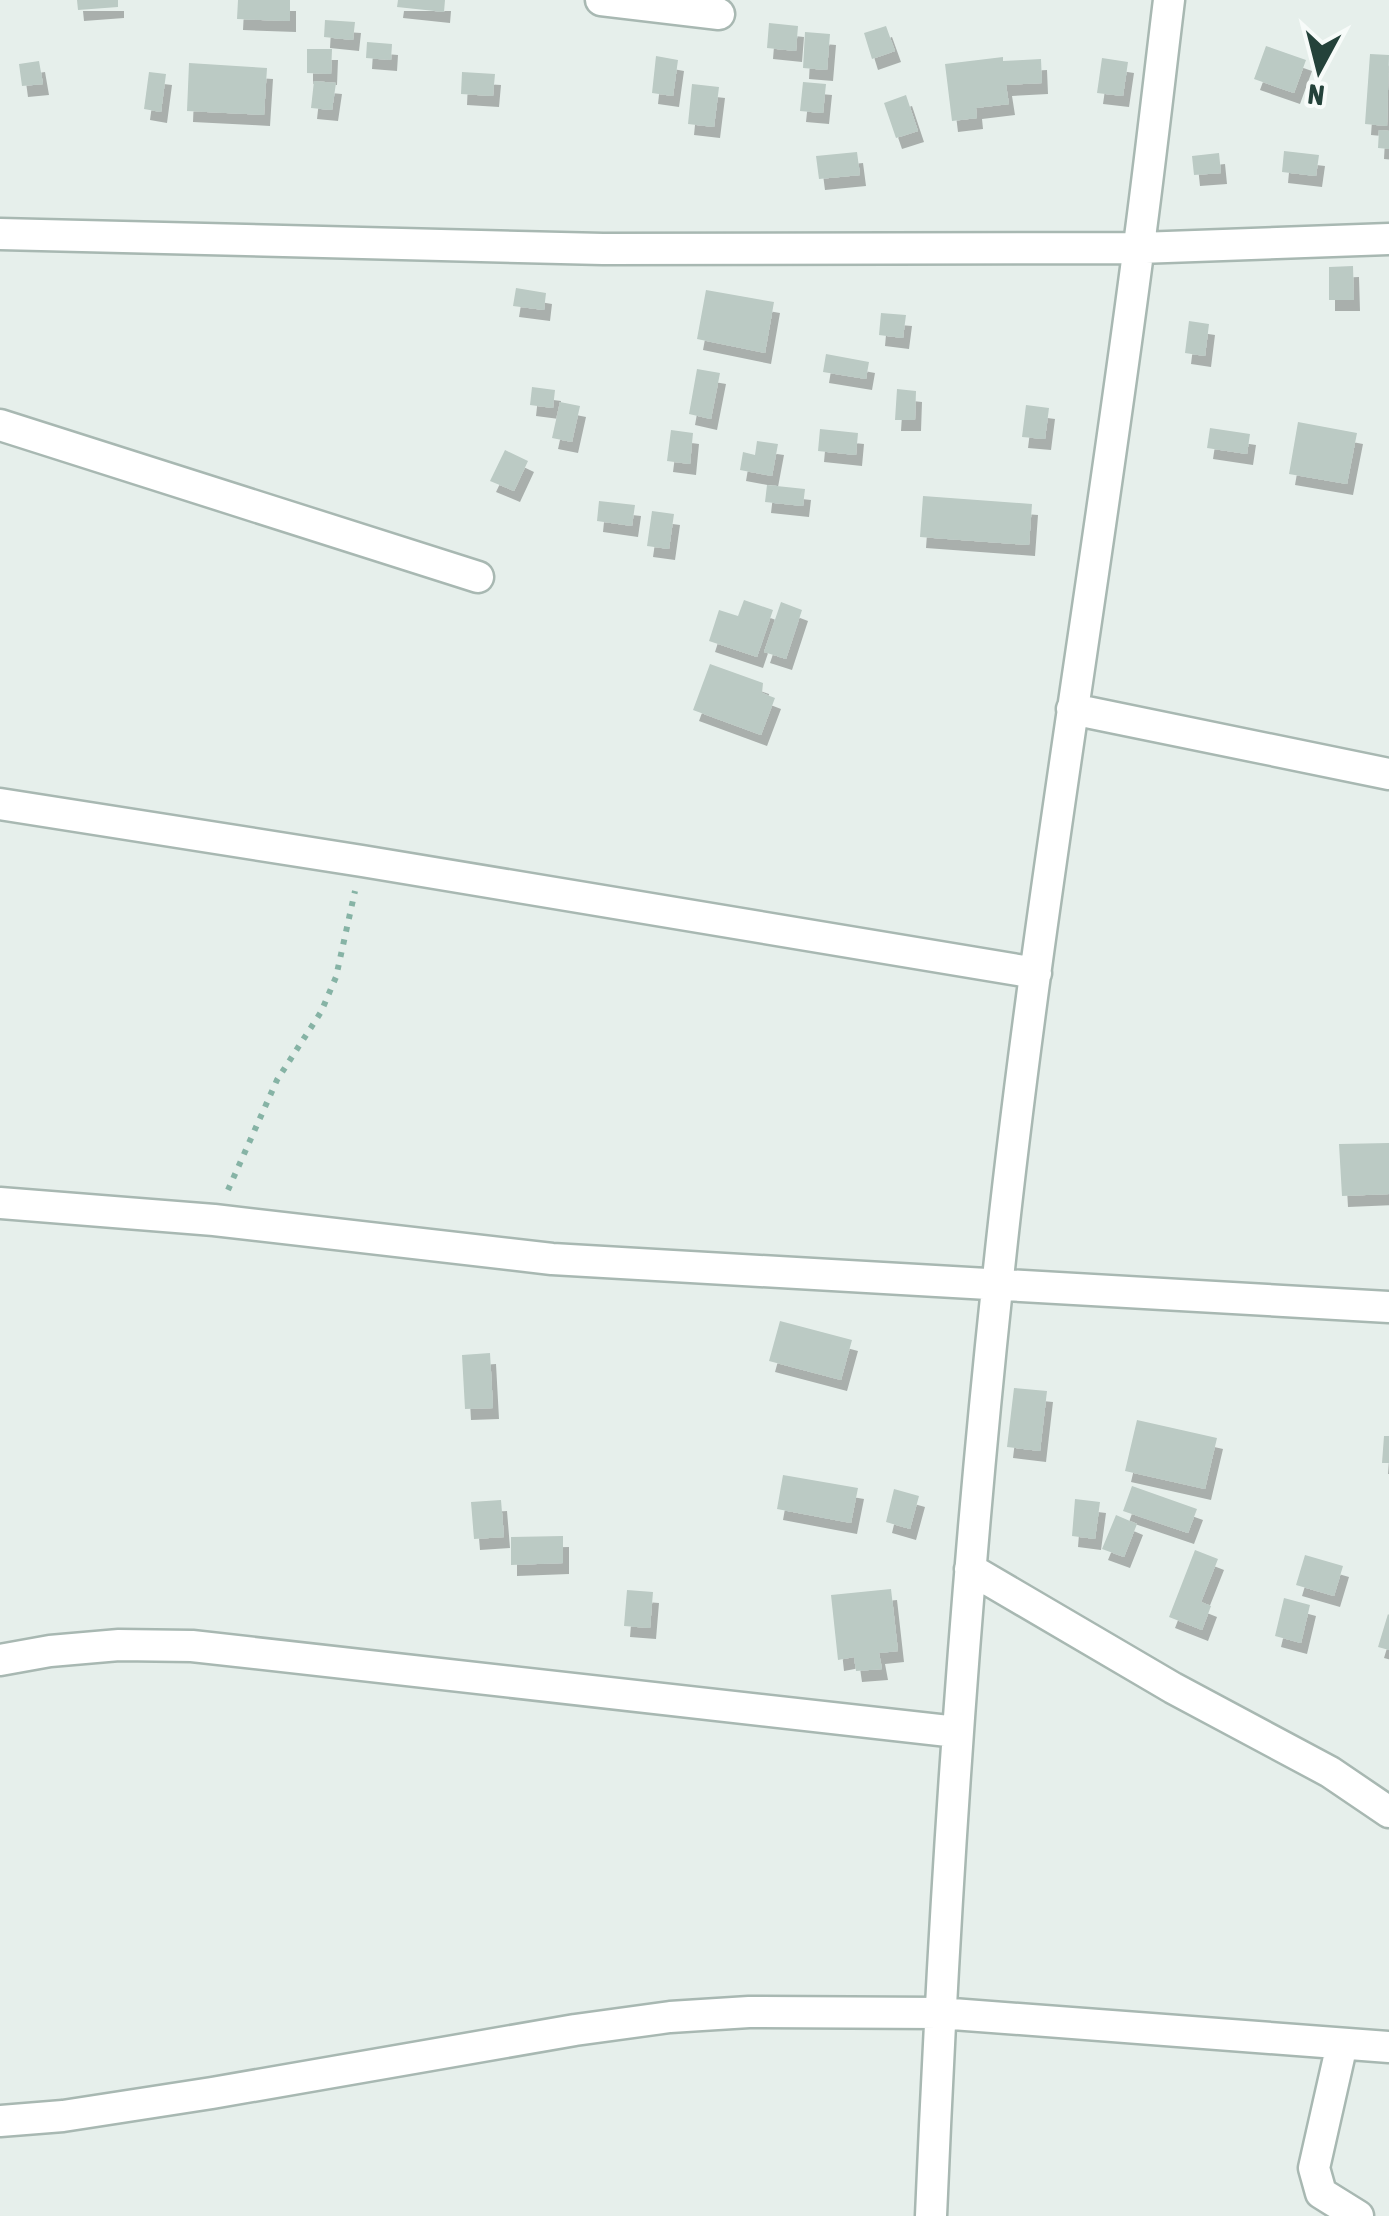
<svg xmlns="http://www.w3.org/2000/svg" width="1389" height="2216" font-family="'Asap Condensed',sans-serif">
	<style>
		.building { fill: #bbcac4; filter: url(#shadow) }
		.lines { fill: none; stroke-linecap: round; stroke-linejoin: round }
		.minor-casing { stroke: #a8b8b2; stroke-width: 35 }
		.path { stroke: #86b3a5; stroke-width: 6; stroke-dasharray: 5 8; stroke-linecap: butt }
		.minor { stroke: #fff; stroke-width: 30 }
	</style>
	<defs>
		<filter id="shadow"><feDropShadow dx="6" dy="11" stdDeviation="0" flood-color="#0004"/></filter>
	</defs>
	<rect width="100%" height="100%" fill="#e6efeb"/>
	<path class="building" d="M77 0H118V7L78 10Z
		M238 0H290V21L237 19Z
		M398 0H445L444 12 397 7Z
		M325 20 355 22 353 40 324 37Z
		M769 23 798 26 796 51 767 48Z
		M886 26 895 51 872 59 864 33Z
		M805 32 830 34 827 70 803 68Z
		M367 42 392 44 391 60 366 58Z
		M1266 46 1306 60 1294 93 1254 79Z
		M307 49H332L331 74 307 73Z
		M1370 54 1389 55 1387 126 1365 124Z
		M656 56 678 60 673 96 652 93Z
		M1003 57V61L1041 59 1042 83 1006 85 1009 104 976 108 977 118 952 121 945 64Z
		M1102 58 1128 62 1123 96 1097 93Z
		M39 61 43 84 22 86 19 64Z
		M189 63 267 68 264 115 187 111Z
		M149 72 166 74 161 112 144 109Z
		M462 72 495 74 493 96 461 94Z
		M314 81 336 83 332 110 311 108Z
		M803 82 826 84 823 113 800 111Z
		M692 84 719 87 714 127 688 124Z
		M906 95 918 131 896 138 884 103Z
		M1379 130 1389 131V149L1378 148Z
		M1284 151 1319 155 1316 176 1282 172Z
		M857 152 860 175 819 179 816 156Z
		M1219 153 1221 173 1194 175 1192 156Z
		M1353 266 1354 300H1329V267Z
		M516 288 546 293 544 310 513 306Z
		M706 290 774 302 765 353 697 339Z
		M881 313 906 315 903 338 879 335Z
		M1189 321 1209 324 1205 356 1185 353Z
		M826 354 869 362 866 379 823 372Z
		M697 369 720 373 711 419 689 414Z
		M532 387 555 390 553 408 530 405Z
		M897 389 916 391 915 420H895Z
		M560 402 580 406 572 442 552 438Z
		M1026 405 1049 408 1045 439 1022 437Z
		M1298 422 1357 433 1347 484 1289 474Z
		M1210 428 1250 434 1247 454 1207 448Z
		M820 429 858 433 856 455 818 451Z
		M671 430 693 433 690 464 667 461Z
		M757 441 778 444 772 476 740 470 743 452 755 455Z
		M505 450 528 461 514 491 490 481Z
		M767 485 805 489 803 506 765 502Z
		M923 496 1032 504 1029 545 920 537Z
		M599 501 635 505 632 526 597 521Z
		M652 511 674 514 669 549 647 546Z
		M744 600 773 610 757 657 709 641 719 610 738 616Z
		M781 602 802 610 786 659 764 652Z
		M710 664 763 683 762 693 775 698 761 735 693 710Z
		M1389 1143V1194L1342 1196 1339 1144Z
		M780 1321 852 1340 841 1380 769 1361Z
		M490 1353 493 1408 465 1409 462 1355Z
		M1014 1388 1047 1391 1040 1451 1007 1447Z
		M1137 1420 1217 1438 1205 1489 1125 1471Z
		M1384 1436H1389V1463H1382Z
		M783 1475 858 1488 851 1523 777 1509Z
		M1132 1486 1197 1509 1188 1533 1123 1511Z
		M894 1489 919 1496 910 1529 886 1522Z
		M1075 1499 1100 1502 1095 1539 1072 1536Z
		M501 1500 504 1537 474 1539 471 1502Z
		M1116 1515 1137 1524 1124 1557 1102 1549Z
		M563 1536V1563L511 1565V1537Z
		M1195 1550 1218 1559 1201 1602 1211 1606 1202 1630 1169 1617Z
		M1305 1555 1343 1566 1334 1596 1296 1585Z
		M891 1589 898 1651 879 1653 882 1669 856 1671 854 1657 838 1660 831 1595Z
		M627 1590 653 1592 650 1628 624 1626Z
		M1284 1598 1310 1605 1301 1643 1275 1636Z
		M1388 1614 1389 1615V1650L1378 1647Z"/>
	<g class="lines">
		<g class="minor-casing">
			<path id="minor" d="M601 0 719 14
				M0 234 603 249 1139 248 1389 239
				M0 425 478 577
				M1072 709 1389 774
				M0 804 362 861 1036 973
				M0 1203 214 1220 552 1259 1389 1307
				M970 1569 1173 1688 1330 1772 1389 1812
				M0 1660 50 1651 119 1645 192 1646 957 1732
				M1342 2044 1314 2168 1321 2193 1358 2216
				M0 2121 63 2116 212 2093 575 2030 670 2017 749 2012 939 2013 1389 2047
				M931 2216C944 1906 964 1597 997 1288 1033 939 1094 593 1139 245 1150 163 1159 82 1169 0"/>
		</g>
		<path class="path" d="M228 1190 277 1080 321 1012 336 977 355 891"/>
		<use href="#minor" class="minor"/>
	</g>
	<g transform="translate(1319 70) rotate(187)" stroke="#f7fbf9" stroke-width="8" paint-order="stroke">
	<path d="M0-8L18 38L0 25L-18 38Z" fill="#24423a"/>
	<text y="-15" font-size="28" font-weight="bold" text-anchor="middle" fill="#24423a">N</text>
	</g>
</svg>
